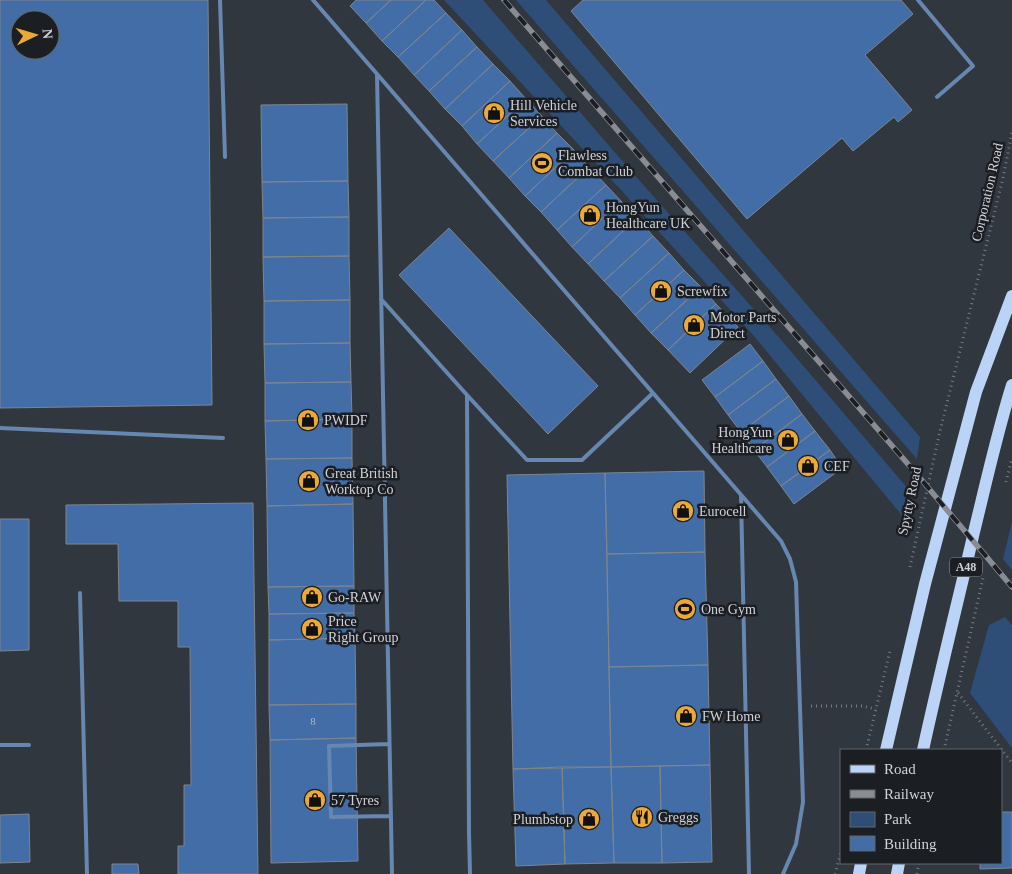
<svg xmlns="http://www.w3.org/2000/svg" width="1012" height="874" font-family="Georgia,serif">
	<style>
		.green { fill: #2e4e78 }
		.building { fill: #426da7; stroke: #7e858e; fill-rule: evenodd }
		.lines { fill: none; stroke-linecap: round; stroke-linejoin: round }
		.path { stroke: #767b82; stroke-width: 3; stroke-dasharray: 1 4; stroke-linecap: butt }
		.service { stroke: #6786b0; stroke-width: 4 }
		.primary { stroke: #bad3f6; stroke-width: 12 }
		.rail-casing { stroke: #898d93; stroke-width: 5.5 }
		.rail { stroke: #1b1e22; stroke-width: 4; stroke-dasharray: 11; stroke-linecap: butt }
		.labels { text-anchor: middle; stroke-width: 5; stroke-linejoin: round; paint-order: stroke }
		.number-label { font-size: 11px; fill: #acb9cb }
		.shield { fill: #1b1e22; stroke: #999ca1; stroke-width: 1 }
		.shield-label { font-size: 12px; font-weight: bold; fill: #cfd2d7 }
		.poi-label { font-size: 14px; fill: #cfd2d7; stroke: #1b1e22; text-anchor: start }
		.street-label { font-size: 14px; fill: #cfd2d7; stroke: #1b1e22 }
	</style>
	<rect width="100%" height="100%" fill="#31373f"/>
	<path class="green" d="M444 0H483L631 171 783 342 909 490 904 518 754 336 621 190Z
		M516 0H546L920 437 917 459Z
		M1012 522V570L1003 559Z
		M1005 617 1012 625V748L970 693 989 625Z"/>
	<path class="building" d="M0 0H208L212 405 0 408ZM20 20H50V50H20Z
		M356 0H391L366 23 350 6Z
		M391 0H426L382 41 366 23Z
		M426 0H434L446 13 398 57 382 41Z
		M583 0H901L913 14 865 55 912 110 898 122 894 117 853 151 842 138 747 219 571 11Z
		M446 13 462 30 414 75 398 57Z
		M462 30 477 47 429 91 414 75Z
		M477 47 493 64 445 109 429 91Z
		M493 64 510 81 462 126 445 109Z
		M510 81 526 99 477 144 462 126Z
		M526 99 542 116 493 161 477 144Z
		M347 104 348 181 262 182 261 105Z
		M542 116 557 133 509 178 493 161Z
		M557 133 574 150 525 196 509 178Z
		M574 150 589 167 541 212 525 196Z
		M589 167 606 185 557 230 541 212Z
		M348 181 349 217 263 218 262 182Z
		M606 185 621 201 572 247 557 230Z
		M621 201 637 218 588 264 572 247Z
		M349 217V256L263 257V218Z
		M637 218 653 236 604 281 588 264Z
		M449 228 598 386 548 434 399 275Z
		M653 236 669 253 620 298 604 281Z
		M669 253 684 270 635 315 620 298Z
		M349 256 350 300 264 301 263 257Z
		M684 270 701 287 651 333 635 315Z
		M701 287 716 304 668 350 651 333Z
		M350 300V343L264 344V301Z
		M716 304 738 327 690 373 668 350Z
		M350 343 351 382 265 383 264 344Z
		M750 344 763 361 715 397 702 380Z
		M763 361 776 379 728 415 715 397Z
		M776 379 789 396 741 432 728 415Z
		M351 382 352 419 265 421V383Z
		M789 396 802 414 754 450 741 432Z
		M802 414 815 431 767 467 754 450Z
		M352 419V458L266 459 265 421Z
		M815 431 830 450 781 486 767 467Z
		M830 450 842 468 794 504 781 486Z
		M352 458 353 504 267 506 266 459Z
		M704 471 705 552 607 554 605 473Z
		M605 473 611 767 513 769 507 475Z
		M253 503 258 874H178V846H184V785H191L190 647H178V601H119L118 544H66V505Z
		M353 504 354 586 268 587 267 506Z
		M0 519H29V650L0 651Z
		M705 552 708 665 609 667 607 554Z
		M354 586V613L269 614 268 587Z
		M354 613 355 638 269 640V614Z
		M355 638 356 704 269 705V640Z
		M708 665 710 765 611 767 609 667Z
		M356 704V738L270 740 269 705Z
		M356 738 358 861 271 863 270 740Z
		M710 765 712 862 662 863 660 766Z
		M660 766 662 863H614L611 767Z
		M562 767H611L614 863 565 864Z
		M562 767 565 864 516 866 513 769Z
		M1001 812H1012V868L980 869V863H1001Z
		M29 814 30 862 0 863V815Z
		M112 864H138L139 874H112Z"/>
	<g class="lines">
		<path class="path" d="M1006 482 1012 458
			M910 567 940 431 1003 178 1012 132
			M958 693 1012 763
			M811 706H862L876 709
			M866 750 890 651
			M944 750 983 578
			M835 874 841 852
			M917 874 919 863"/>
		<path class="service" d="M220 0 225 157
			M313 0 781 541 790 559 796 582 803 802 796 844 783 874
			M918 0 973 66 937 97
			M377 74 392 874
			M381 299 467 395 527 460H582L653 393
			M467 395 469 833 470 874
			M0 428 223 438
			M741 495 749 874
			M80 593 87 874
			M389 744 329 746 331 817 390 816
			M0 745H29"/>
		<path class="primary" d="M886 750 925 584 976 392 1012 296
			M923 750C939 677 957 605 974 532 986 483 997 433 1012 385
			M859 874 861 863
			M897 874 899 863"/>
		<g class="rail-casing">
			<path id="rail" d="M504 0 914 471 1012 587"/>
		</g>
		<use href="#rail" class="rail"/>
	</g>
	<defs>
		<g id="shop-disc" transform="scale(1.125)"><circle r="9.5" fill="#eba939" stroke="#1b1e22"/><path d="M-5-2.5h2.3a2.7 3.5 0 0 1 5.4 0H5L5.5 6h-11ZM-1.5-2.5h3a1.5 2.3 0 0 0-3 0Z" fill="#111"/></g>
		<g id="stadium-disc" transform="scale(1.125)"><circle r="9.5" fill="#eba939" stroke="#1b1e22"/><path d="M0-5a6.5 5 0 1 0 0 10a6.5 5 0 1 0 0-10ZM-3.5-1.8h7v3.6h-7Z" fill="#111"/></g>
		<g id="restaurant-disc" transform="scale(1.125)"><circle r="9.5" fill="#eba939" stroke="#1b1e22"/><path d="M-5-6h1v4h1v-4h1v4h1v-4h1v5L-1.5 .5V6h-2V.5L-5-1ZM5-6V6H3V1.5H1.5Q1.5-4 5-6Z" fill="#111"/></g>
	</defs>
	<g fill-rule="evenodd">
		<use href="#shop-disc" x="494" y="113"/>
		<use href="#stadium-disc" x="542" y="163"/>
		<use href="#shop-disc" x="590" y="215"/>
		<use href="#shop-disc" x="661" y="291"/>
		<use href="#shop-disc" x="694" y="325"/>
		<use href="#shop-disc" x="308" y="420"/>
		<use href="#shop-disc" x="788" y="440"/>
		<use href="#shop-disc" x="808" y="466"/>
		<use href="#shop-disc" x="309" y="481"/>
		<use href="#shop-disc" x="683" y="511"/>
		<use href="#shop-disc" x="312" y="597"/>
		<use href="#stadium-disc" x="685" y="609"/>
		<use href="#shop-disc" x="312" y="629"/>
		<use href="#shop-disc" x="686" y="716"/>
		<use href="#shop-disc" x="315" y="800"/>
		<use href="#restaurant-disc" x="642" y="817"/>
		<use href="#shop-disc" x="589" y="819"/>
	</g>
	<g class="labels">
		<g class="number-label">
			<text x="313" y="725">8</text>
		</g>
		<rect class="shield" x="950" y="557.5" width="32" height="19" rx="4"/>
		<g class="shield-label">
			<text x="966" y="571">A48</text>
		</g>
		<g class="poi-label">
			<text x="510" y="110">Hill Vehicle<tspan x="510" dy="16">Services</tspan></text>
			<text x="558" y="160">Flawless<tspan x="558" dy="16">Combat Club</tspan></text>
			<text x="606" y="212">HongYun<tspan x="606" dy="16">Healthcare UK</tspan></text>
			<text x="677" y="296">Screwfix</text>
			<text x="710" y="322">Motor Parts<tspan x="710" dy="16">Direct</tspan></text>
			<text x="324" y="425">PWIDF</text>
			<text x="772" y="437" text-anchor="end">HongYun<tspan x="772" dy="16">Healthcare</tspan></text>
			<text x="824" y="471">CEF</text>
			<text x="325" y="478">Great British<tspan x="325" dy="16">Worktop Co</tspan></text>
			<text x="699" y="516">Eurocell</text>
			<text x="328" y="602">Go-RAW</text>
			<text x="701" y="614">One Gym</text>
			<text x="328" y="626">Price<tspan x="328" dy="16">Right Group</tspan></text>
			<text x="702" y="721">FW Home</text>
			<text x="331" y="805">57 Tyres</text>
			<text x="658" y="822">Greggs</text>
			<text x="573" y="824" text-anchor="end">Plumbstop</text>
		</g>
		<g class="street-label">
			<text transform="translate(987 192) rotate(-77)" y="5">Corporation Road</text>
			<text transform="translate(909 501) rotate(-78)" y="5">Spytty Road</text>
		</g>
	</g>
	<rect x="840" y="749" width="162" height="115" fill="#1b1e22" stroke="#63666a"/>
	<rect x="850" y="765" width="25" height="8" fill="#bad3f6" stroke="#63666a"/>
	<text x="884" y="774" font-size="15" fill="#cfd2d7">Road</text>
	<rect x="850" y="790" width="25" height="8" fill="#898d93" stroke="#63666a"/>
	<text x="884" y="799" font-size="15" fill="#cfd2d7">Railway</text>
	<rect x="850" y="812" width="25" height="15" fill="#2e4e78" stroke="#63666a"/>
	<text x="884" y="824" font-size="15" fill="#cfd2d7">Park</text>
	<rect x="850" y="836" width="25" height="15" fill="#426da7" stroke="#63666a"/>
	<text x="884" y="849" font-size="15" fill="#cfd2d7">Building</text>
	<g transform="translate(35 35) rotate(85)"><circle r="24" fill="#1b1e22" stroke="#63666a"/>
	<path d="M0-4L9 19L0 12L-9 19Z" fill="#eba939"/>
	<text y="-8" font-size="14" font-weight="bold" text-anchor="middle" fill="#cfd2d7">N</text>
	</g>
</svg>
